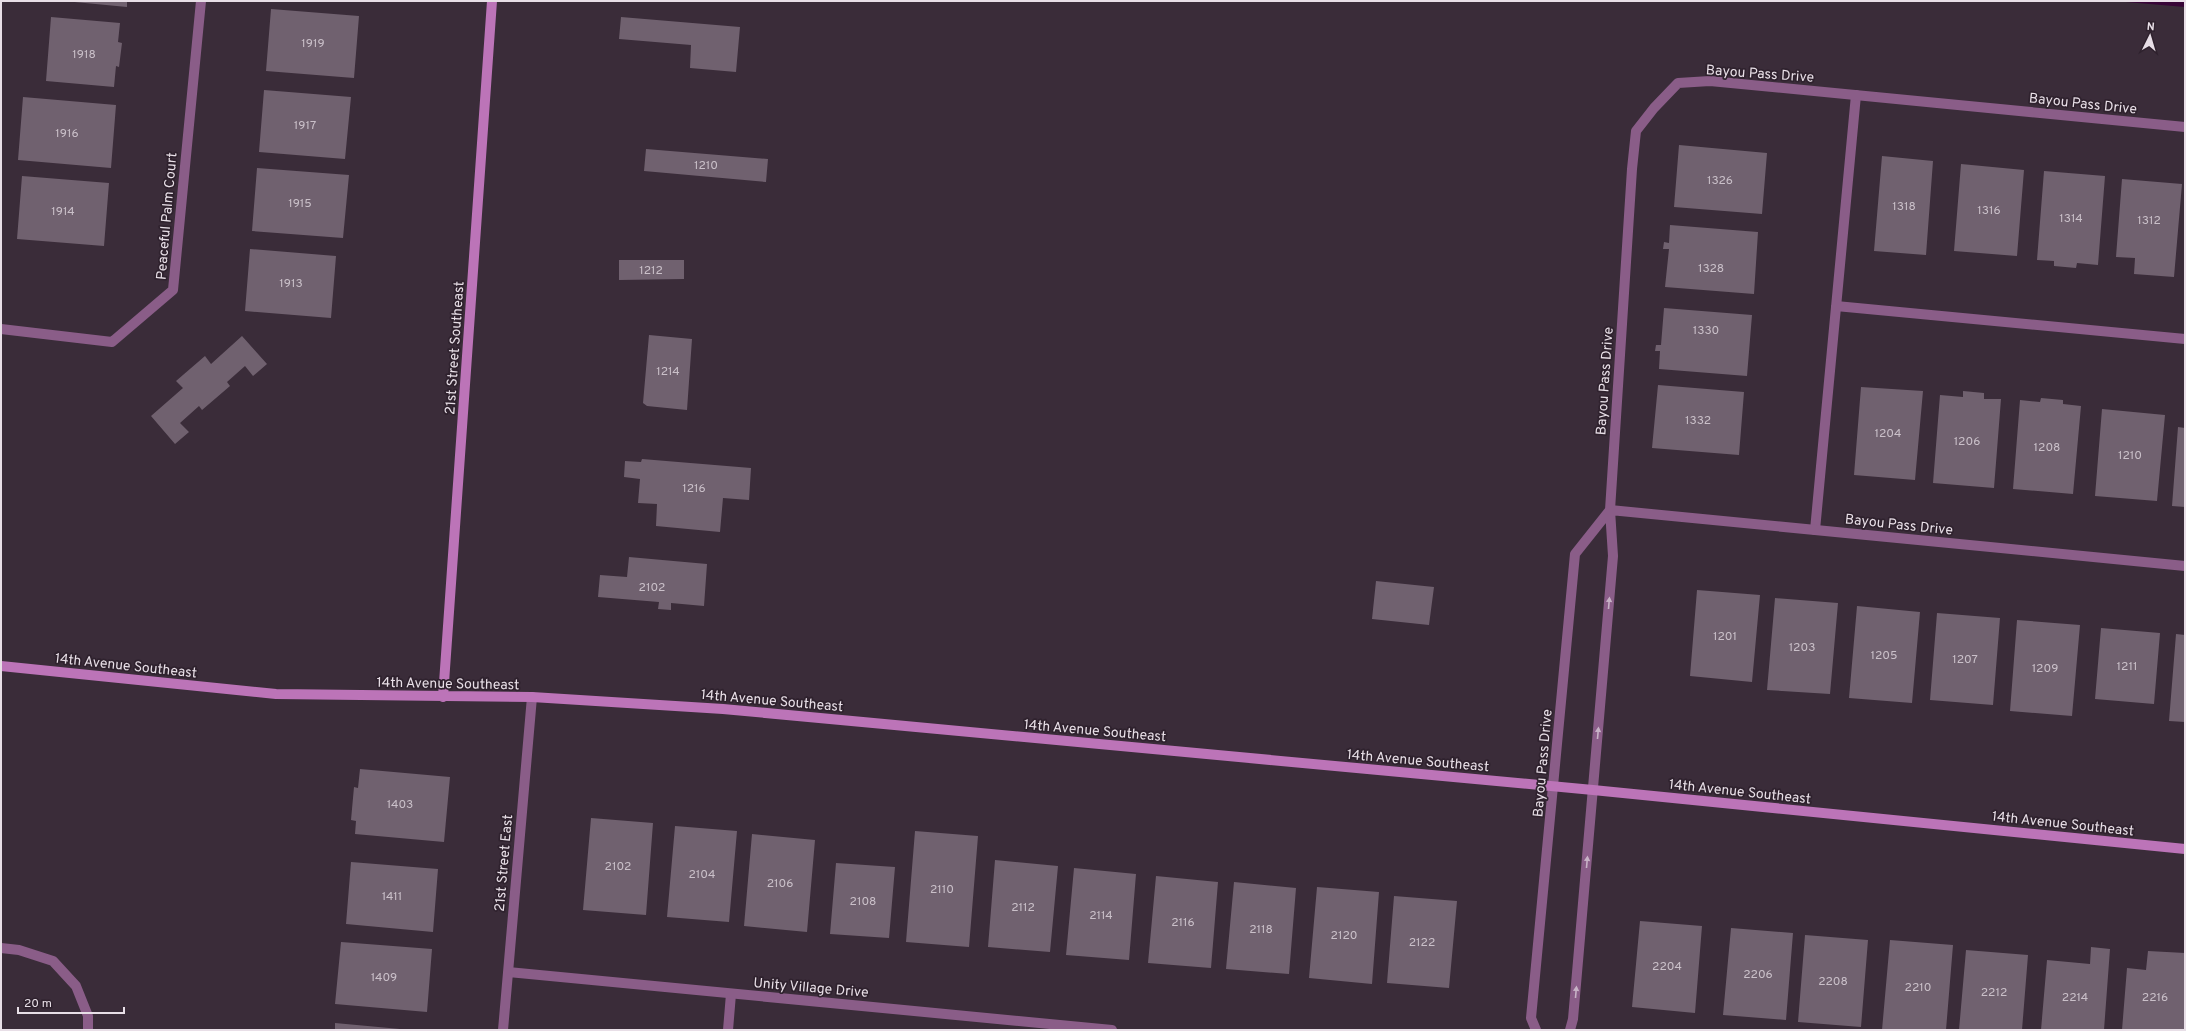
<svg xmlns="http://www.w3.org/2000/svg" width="2186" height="1031" font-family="Overpass,sans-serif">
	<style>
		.water { fill: #380537 }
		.building { fill: #70616f }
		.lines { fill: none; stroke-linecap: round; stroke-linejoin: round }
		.lane { stroke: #8a5d88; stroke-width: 10 }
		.street { stroke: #8a5d88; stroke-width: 10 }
		.secondary { stroke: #bc74b8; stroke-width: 10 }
		.oneway { fill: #c7b2c6 }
		.labels { text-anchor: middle; stroke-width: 3.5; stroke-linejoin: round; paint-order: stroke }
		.number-label { font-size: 12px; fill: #cac0c9 }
		.street-label { font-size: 14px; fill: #e8dfe7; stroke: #2f222e }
	</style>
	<rect width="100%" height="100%" fill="#3a2c39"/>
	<path class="water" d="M2113 1H2185V7L2114 1Z"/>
	<path class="building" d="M64 1H127V7Z
		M271 9 359 16 354 78 266 71Z
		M51 17 120 23 118 42 122 43 119 67 116 66 114 87 46 81Z
		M621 17 740 27 736 72 690 68 691 45 619 39Z
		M264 90 351 97 345 159 259 152Z
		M23 97 116 105 111 168 18 160Z
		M1679 145 1767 153 1762 214 1674 207Z
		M646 149 768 159 766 182 644 171Z
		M1882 156 1933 161 1926 255 1874 251Z
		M1961 164 2024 170 2017 256 1954 251Z
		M257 168 349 175 343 238 252 231Z
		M2044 171 2105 176 2098 265 2077 263 2076 268 2054 266V261L2037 260Z
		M22 176 109 183 104 246 17 239Z
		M2122 179 2182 184 2174 277 2134 274 2135 258 2116 257Z
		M1670 225 1758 232 1754 294 1665 287 1669 249H1663L1664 242 1669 243Z
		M250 249 336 256 331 318 245 311Z
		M619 260H684V279L619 280Z
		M1664 308 1752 315 1747 376 1659 369 1660 351H1655L1656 345H1661Z
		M649 335 692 339 687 410 647 406 643 403Z
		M242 336 267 364 253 376 245 366 227 382 230 386 202 410 199 406 180 423 189 432 175 444 151 416 183 388 176 381 205 356 211 364Z
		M1658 385 1744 392 1739 455 1652 448Z
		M1861 387 1923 391 1915 480 1854 475Z
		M1963 391 1984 393V399H2001L1994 488 1933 483 1940 395 1963 397Z
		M2041 398 2063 400V404L2081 406 2073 494 2013 489 2020 400 2040 402Z
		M2102 409 2165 415 2157 501 2095 496Z
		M2178 427 2185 428V507L2172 506Z
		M642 459 751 468 749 500 723 498 720 532 656 526 657 504 638 503 640 479 624 477 625 461 641 462Z
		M629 557 707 564 704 606 671 603V610L658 609 659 602 598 597 600 575 627 577Z
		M1376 581 1434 587 1429 625 1372 619Z
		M1697 590 1760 595 1752 682 1690 676Z
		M1775 598 1838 603 1830 694 1767 690Z
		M1857 606 1920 612 1912 703 1849 698Z
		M1937 613 2000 618 1993 705 1930 700Z
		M2017 620 2080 625 2072 716 2010 711Z
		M2101 628 2160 633 2154 704 2095 699Z
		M2176 634 2185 635V722L2169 721Z
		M360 769 450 777 444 842 355 834 356 821 351 820 354 787 358 788Z
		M591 818 653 823 646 915 583 910Z
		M675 826 737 831 729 922 667 917Z
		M915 831 978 836 969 947 906 942Z
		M752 834 815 840 807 932 744 926Z
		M995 860 1058 866 1050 952 988 947Z
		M351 862 438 869 433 932 346 924Z
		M836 863 895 867 889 938 830 934Z
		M1074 868 1136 874 1129 960 1066 955Z
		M1156 876 1218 882 1211 968 1148 963Z
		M1234 882 1296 888 1289 974 1226 969Z
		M1317 887 1379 892 1372 984 1309 978Z
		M1394 896 1457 901 1449 988 1387 983Z
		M1640 921 1702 926 1695 1013 1632 1007Z
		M1731 928 1793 933 1786 1020 1723 1015Z
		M1805 935 1868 940 1861 1027 1798 1022Z
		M1890 940 1953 945 1946 1030H1882Z
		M341 942 432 949 427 1012 335 1004Z
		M2091 947 2110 949 2104 1030H2041L2047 960 2090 964Z
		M1966 950 2028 955 2022 1030H1959Z
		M2148 951 2185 953V1030H2122L2127 968 2146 970Z
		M335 1023 400 1029V1030H335Z"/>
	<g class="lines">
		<path class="lane" d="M1836 306 2185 339
			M1815 530 1856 95
			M728 1030 731 994"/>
		<path class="street" d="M2185 127 1710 81 1678 83 1654 108 1636 131 1632 169 1610 510 2185 566
			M1 329 112 342 173 290 201 1
			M1 948 19 950 53 961 76 986 88 1016V1030
			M508 972 1112 1030
			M503 1030 532 697
			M1536 1030 1531 1018 1575 554 1610 510 1613 556 1573 1019 1570 1030"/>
		<path class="secondary" d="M1 666 276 694 532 697 723 709 1593 790 2185 849
			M443 697 492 1"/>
	</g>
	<defs><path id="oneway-solid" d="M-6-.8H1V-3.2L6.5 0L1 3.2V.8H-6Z"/></defs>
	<g class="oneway">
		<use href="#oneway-solid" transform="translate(1609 603) rotate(-85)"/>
		<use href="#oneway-solid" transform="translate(1598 733) rotate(-85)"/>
		<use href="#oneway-solid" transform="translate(1587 862) rotate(-85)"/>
		<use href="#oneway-solid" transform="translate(1576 992) rotate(-85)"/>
	</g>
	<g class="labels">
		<g class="number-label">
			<text x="313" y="47">1919</text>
			<text x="84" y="58">1918</text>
			<text x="305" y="129">1917</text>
			<text x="67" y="137">1916</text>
			<text x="706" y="169">1210</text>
			<text x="1720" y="184">1326</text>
			<text x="300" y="207">1915</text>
			<text x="1904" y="210">1318</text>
			<text x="1989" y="214">1316</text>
			<text x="63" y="215">1914</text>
			<text x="2071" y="222">1314</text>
			<text x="2149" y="224">1312</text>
			<text x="1711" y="272">1328</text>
			<text x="651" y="274">1212</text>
			<text x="291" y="287">1913</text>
			<text x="1706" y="334">1330</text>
			<text x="668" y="375">1214</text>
			<text x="1698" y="424">1332</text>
			<text x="1888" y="437">1204</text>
			<text x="1967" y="445">1206</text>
			<text x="2047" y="451">1208</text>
			<text x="2130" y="459">1210</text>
			<text x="694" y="492">1216</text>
			<text x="652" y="591">2102</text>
			<text x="1725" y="640">1201</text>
			<text x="1802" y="651">1203</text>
			<text x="1884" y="659">1205</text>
			<text x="1965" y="663">1207</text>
			<text x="2127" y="670">1211</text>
			<text x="2045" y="672">1209</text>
			<text x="400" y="808">1403</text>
			<text x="618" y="870">2102</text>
			<text x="702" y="878">2104</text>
			<text x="780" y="887">2106</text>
			<text x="942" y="893">2110</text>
			<text x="392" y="900">1411</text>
			<text x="863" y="905">2108</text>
			<text x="1023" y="911">2112</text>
			<text x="1101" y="919">2114</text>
			<text x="1183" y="926">2116</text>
			<text x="1261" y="933">2118</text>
			<text x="1344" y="939">2120</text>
			<text x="1422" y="946">2122</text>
			<text x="1667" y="970">2204</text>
			<text x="1758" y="978">2206</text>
			<text x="384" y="981">1409</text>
			<text x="1833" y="985">2208</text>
			<text x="1918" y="991">2210</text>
			<text x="1994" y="996">2212</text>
			<text x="2075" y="1001">2214</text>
			<text x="2155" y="1001">2216</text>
		</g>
		<g class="street-label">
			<text transform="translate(1760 73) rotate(4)" y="5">Bayou Pass Drive</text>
			<text transform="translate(2083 103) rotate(6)" y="5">Bayou Pass Drive</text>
			<text transform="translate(166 216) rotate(-85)" y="5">Peaceful Palm Court</text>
			<text transform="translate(454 348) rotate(-86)" y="5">21st Street Southeast</text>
			<text transform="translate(1604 381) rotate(-86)" y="5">Bayou Pass Drive</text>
			<text transform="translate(1899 524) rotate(6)" y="5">Bayou Pass Drive</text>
			<text transform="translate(126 665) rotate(6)" y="5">14th Avenue Southeast</text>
			<text transform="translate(448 683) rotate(1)" y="5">14th Avenue Southeast</text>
			<text transform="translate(772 700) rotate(5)" y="5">14th Avenue Southeast</text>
			<text transform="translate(1095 730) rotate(5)" y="5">14th Avenue Southeast</text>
			<text transform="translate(1418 760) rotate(5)" y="5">14th Avenue Southeast</text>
			<text transform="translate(1542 763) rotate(-85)" y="5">Bayou Pass Drive</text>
			<text transform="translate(1740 791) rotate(6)" y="5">14th Avenue Southeast</text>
			<text transform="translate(2063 823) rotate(6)" y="5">14th Avenue Southeast</text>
			<text transform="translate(503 863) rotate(-85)" y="5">21st Street East</text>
			<text transform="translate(811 987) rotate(5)" y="5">Unity Village Drive</text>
		</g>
	</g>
	<rect width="2186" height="1031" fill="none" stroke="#e8dfe7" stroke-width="4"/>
	<g transform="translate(2150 36) rotate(5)" stroke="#2f222e" stroke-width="3" paint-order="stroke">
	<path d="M0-3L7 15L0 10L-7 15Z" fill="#e8dfe7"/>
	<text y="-6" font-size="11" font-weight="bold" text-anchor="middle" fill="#e8dfe7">N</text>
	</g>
	<path d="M18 1007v6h106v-6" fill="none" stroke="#e8dfe7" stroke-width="2"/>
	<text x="24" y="1007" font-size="12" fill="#e8dfe7" stroke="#2f222e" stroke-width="3" paint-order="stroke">20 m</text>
</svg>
